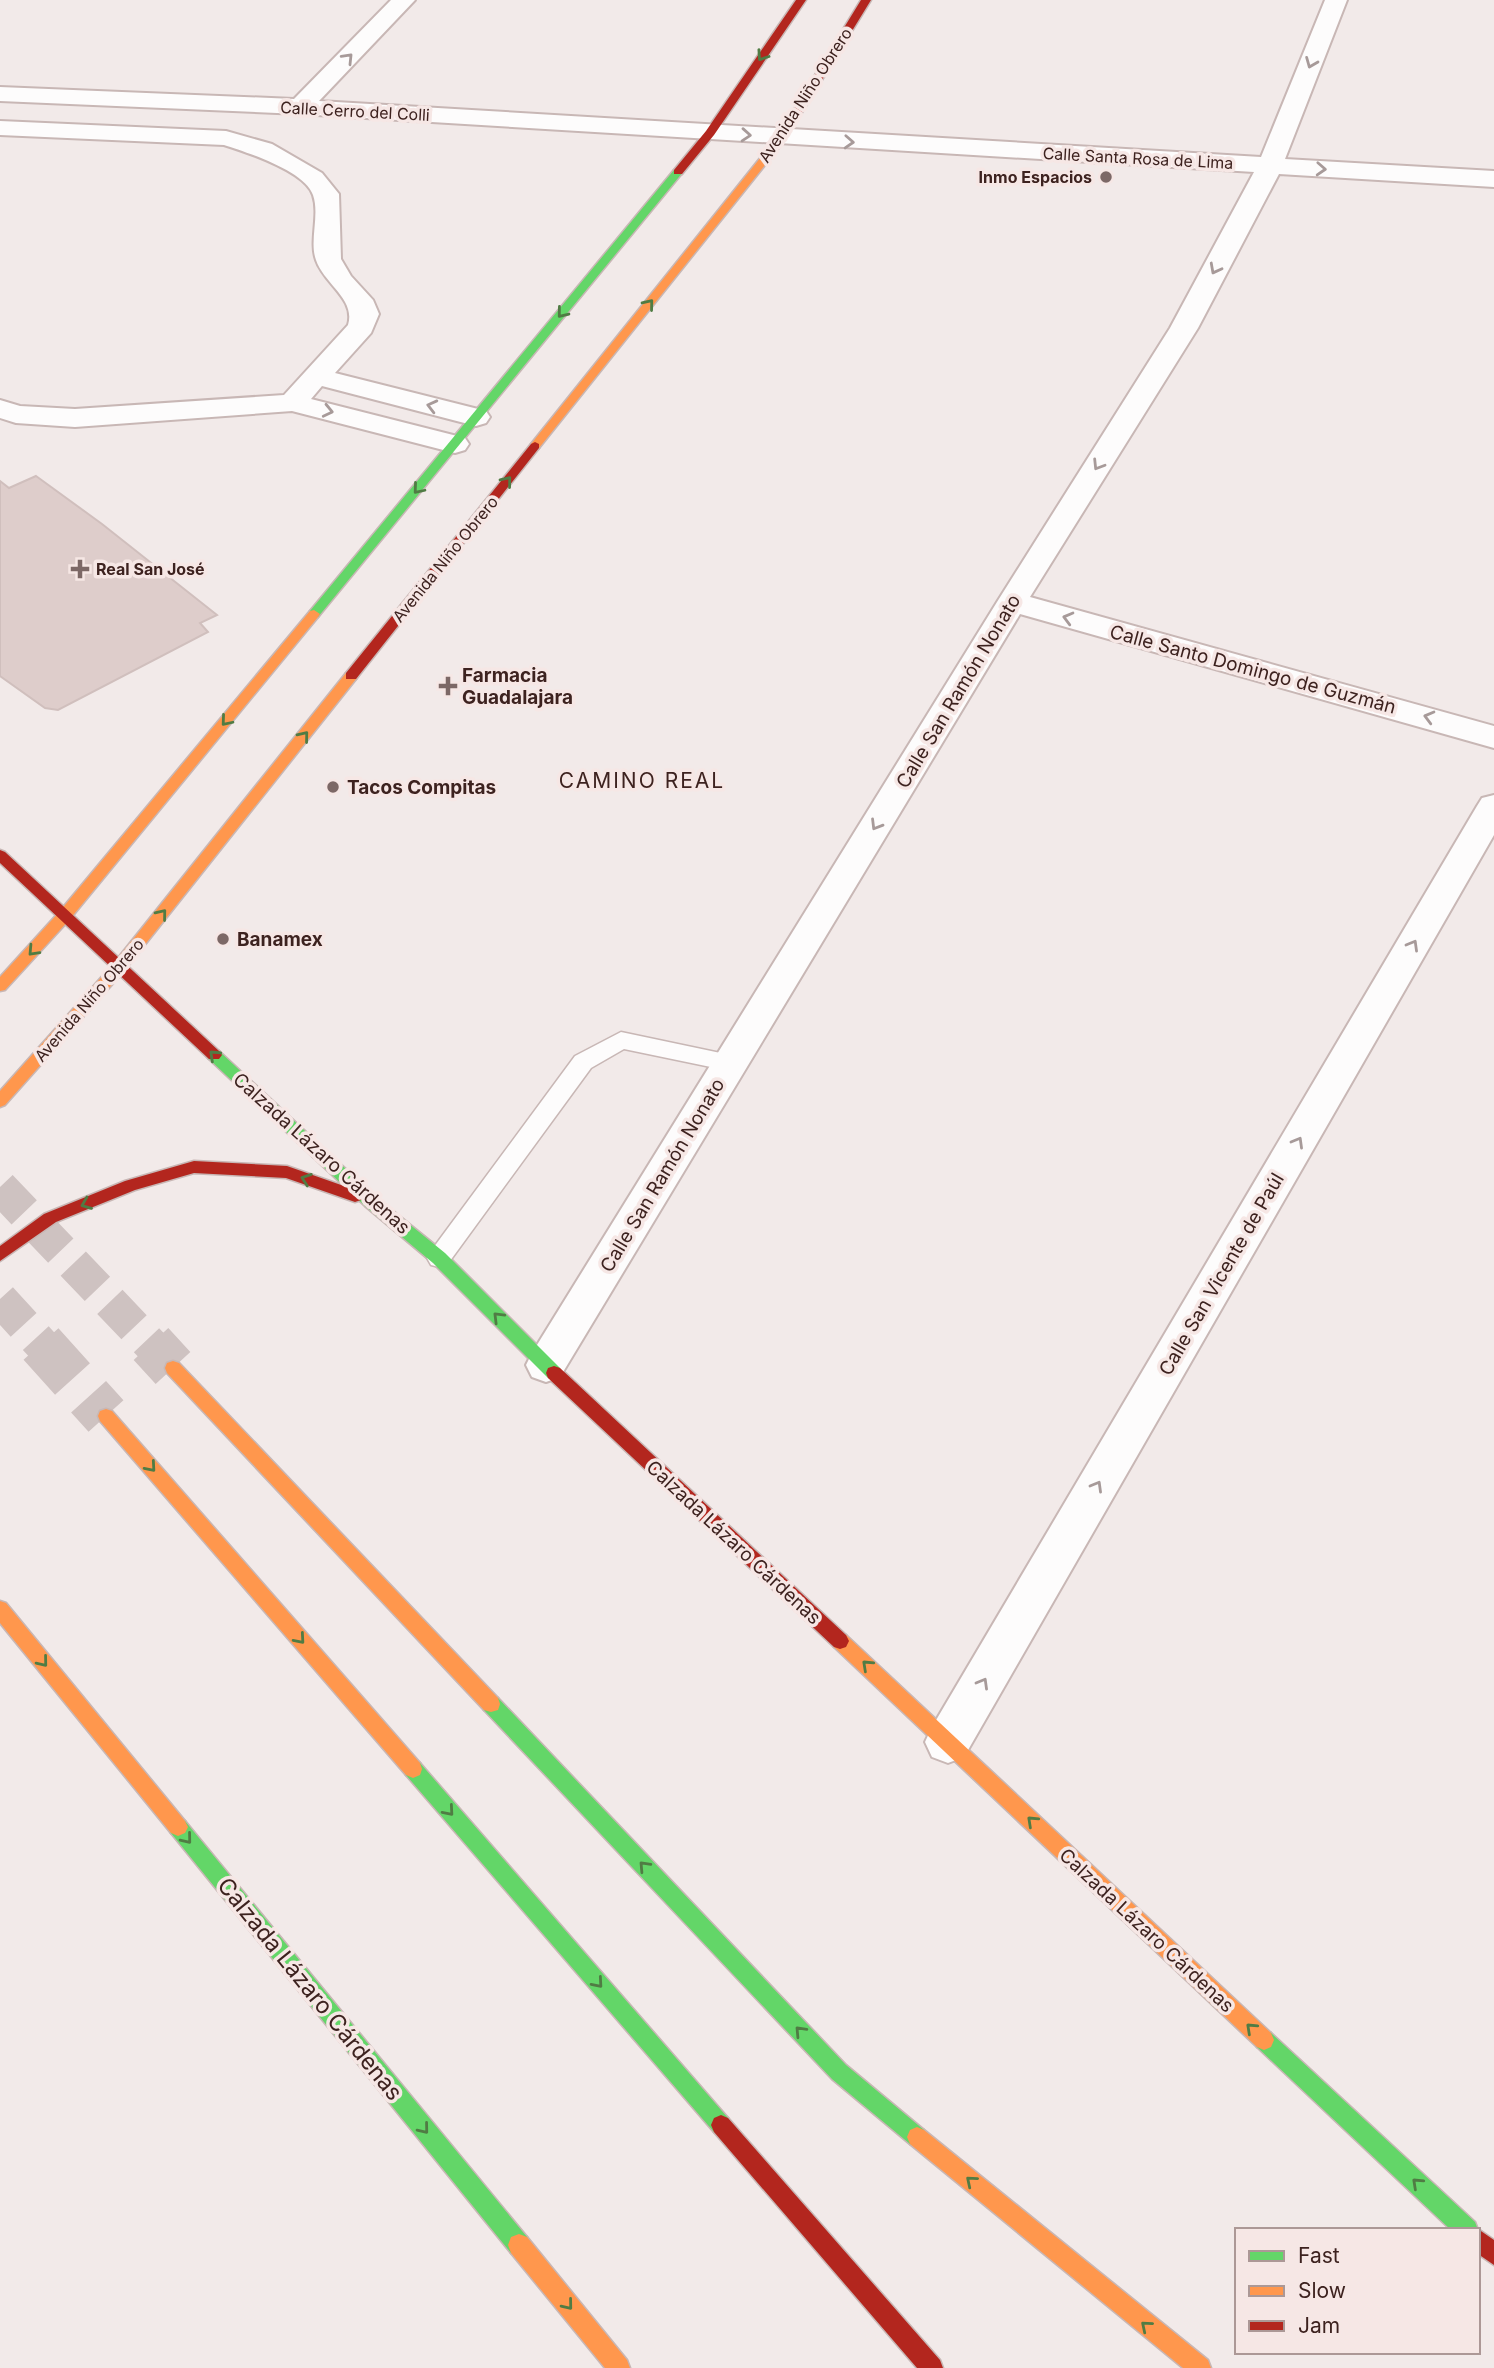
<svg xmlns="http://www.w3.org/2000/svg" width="1494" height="2368" font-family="Inter,sans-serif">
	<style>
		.building { fill: #decdcb; stroke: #d0bfbd; stroke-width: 2 }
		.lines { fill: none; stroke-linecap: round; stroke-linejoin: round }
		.highway-tunnel-far1 { stroke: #cec2c1; stroke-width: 35; stroke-dasharray: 35 18; stroke-linecap: butt }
		.highway-tunnel { stroke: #cec2c1; stroke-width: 47; stroke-dasharray: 47 24; stroke-linecap: butt }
		.lane-casing { stroke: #c8b7b5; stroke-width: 3 }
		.street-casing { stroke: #c8b7b5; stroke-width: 4 }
		.fast-casing { stroke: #c8b7b5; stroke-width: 3 }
		.slow-casing { stroke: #c8b7b5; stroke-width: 3 }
		.jam-casing { stroke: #c8b7b5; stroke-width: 3 }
		.lane { fill: #fdfcfc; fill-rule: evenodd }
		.street { fill: #fdfcfc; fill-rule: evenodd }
		.fast { fill: #63d668; fill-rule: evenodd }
		.slow { fill: #ff974d; fill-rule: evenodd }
		.jam { fill: #b3261e; fill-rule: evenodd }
		.oneway { stroke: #507c44 }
		.oneway2 { stroke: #a79a99 }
		.poi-dot { fill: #7c6866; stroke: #f6e7e5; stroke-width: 2.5 }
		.labels { text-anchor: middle; stroke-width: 7; stroke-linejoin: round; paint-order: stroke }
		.far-street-label { font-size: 16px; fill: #3d221f; stroke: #f6e7e5 }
		.far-poi-label { font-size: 16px; font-weight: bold; fill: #3d221f; stroke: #f6e7e5; text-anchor: end }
		.street-label { font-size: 19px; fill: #3d221f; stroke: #f6e7e5 }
		.poi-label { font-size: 19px; font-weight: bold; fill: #3d221f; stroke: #f6e7e5; text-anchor: start }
		.neighbourhood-label { font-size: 21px; letter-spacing: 2px; fill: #3d221f; stroke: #f6e7e5 }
		.near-street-label { font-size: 23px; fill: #3d221f; stroke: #f6e7e5 }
	</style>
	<rect width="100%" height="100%" fill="#f2eae9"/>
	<path class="building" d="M36 476 102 524 217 615 200 623 208 632 58 710 45 708 0 676V481L9 488Z"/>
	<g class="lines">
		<path class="highway-tunnel-far1" d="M0 1187 152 1346
			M0 1299 43 1346"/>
		<path class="highway-tunnel" d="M41 1344 106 1416
			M151 1344 173 1368"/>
		<g class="lane-casing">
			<path id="lane" d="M621 1032 730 1055 738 1057 741 1063 738 1069 730 1071 624 1049 591 1068 447 1265 439 1267 431 1265 427 1258 431 1251 575 1056Z"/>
		</g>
		<g class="street-casing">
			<path id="street" d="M391 0H415L319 101 1261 157 1325 0H1347L1285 159 1494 171V187L1279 174 1198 328 1030 597 1494 726V748L1020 614 560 1377 546 1382 532 1377 526 1365 532 1353 997 602 1170 328 1254 172 300 114 0 101V87L294 99Z
				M0 121 226 131 272 144 322 173 339 194 341 259 351 276 373 300 379 314 371 333 335 373 486 411 490 417 486 423 476 426 322 386 311 399 465 438 469 444 465 450 455 453 292 411 75 427 16 423 0 418V400L20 406 75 409 284 395 348 325C356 299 324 284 316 260 309 241 320 215 313 195 305 171 246 152 224 145L0 135Z
				M1494 795V835L964 1757 948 1763 932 1757 925 1742 932 1727 1477 806 1482 798Z"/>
		</g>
		<g class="fast-casing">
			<path id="fast" d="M674 170 683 172 318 617H310V611Z
				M214 1049 219 1051 377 1198 445 1253 560 1368 562 1373 560 1378 554 1380 548 1378 433 1263 365 1206 209 1059 206 1055Z
				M491 1696 498 1698 846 2065 924 2130 927 2137 924 2144 917 2147 910 2144 832 2079 484 1710 482 1704 484 1698Z
				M413 1760 420 1763 728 2118 731 2125 728 2132 721 2135 714 2132 406 1775 404 1769 406 1763Z
				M178 1818 185 1821 527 2237 530 2245 527 2253 519 2256 511 2253 171 1833 168 1827 171 1821Z
				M1264 2030 1271 2033 1475 2222 1478 2230H1451L1257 2047 1254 2040 1257 2033Z"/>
		</g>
		<g class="slow-casing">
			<path id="slow" d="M789 117 798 119 785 140 539 448H531V444L777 137Z
				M314 610 320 614 318 617 70 919 5 990 0 991V977L60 911 310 611Z
				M351 672 358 676 356 679 124 971 5 1105 0 1107V1091L114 963 346 673Z
				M173 1361 179 1363 498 1698 500 1704 498 1710 491 1712 484 1710 167 1373 165 1368 167 1363Z
				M106 1409 112 1411 420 1763 422 1769 420 1775 413 1778 406 1775 100 1421 98 1416 100 1411Z
				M0 1601 6 1603 185 1821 188 1827 185 1833 178 1836 171 1833 0 1623Z
				M840 1633 846 1635 1271 2033 1274 2040 1271 2047 1264 2050 1257 2047 834 1647 831 1641 834 1635Z
				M917 2127 924 2130 1208 2360 1211 2368H1183L910 2144 907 2137 910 2130Z
				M519 2234 527 2237 627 2360 630 2368H605L511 2253 508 2245 511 2237Z"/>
		</g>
		<g class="jam-casing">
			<path id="jam" d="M796 0H806L714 135 682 174H674V170L706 131Z
				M861 0H871L798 119 789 121 788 119Z
				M535 442 539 444V448L356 679H346V673L531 444Z
				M0 850 5 852 219 1051 222 1055 219 1059H209L0 863Z
				M194 1161 287 1166 361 1192 363 1196 361 1200 355 1202 286 1178 194 1173 135 1190 56 1222 0 1261V1246L44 1214 125 1181Z
				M554 1366 560 1368 846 1635 849 1641 846 1647 840 1649 834 1647 548 1378 546 1373 548 1368Z
				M721 2115 728 2118 940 2360 943 2368H917L714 2132 711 2125 714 2118Z
				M1478 2229 1494 2240V2265L1478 2254Z"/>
		</g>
		<use href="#lane" class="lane"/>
		<use href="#street" class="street"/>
		<use href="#fast" class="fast"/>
		<use href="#slow" class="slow"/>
		<use href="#jam" class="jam"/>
	</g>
	<defs><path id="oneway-chevron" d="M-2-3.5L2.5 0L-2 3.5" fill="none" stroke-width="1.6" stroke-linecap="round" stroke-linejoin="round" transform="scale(1.75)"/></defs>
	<g class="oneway">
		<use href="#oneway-chevron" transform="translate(762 56) rotate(124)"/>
		<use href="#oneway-chevron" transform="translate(649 304) rotate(-51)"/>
		<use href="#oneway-chevron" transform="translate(562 313) rotate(129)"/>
		<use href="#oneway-chevron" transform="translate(507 481) rotate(-51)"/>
		<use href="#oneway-chevron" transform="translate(418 489) rotate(130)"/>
		<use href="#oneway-chevron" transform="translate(226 721) rotate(130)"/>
		<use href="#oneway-chevron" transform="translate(304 736) rotate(-51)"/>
		<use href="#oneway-chevron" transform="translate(162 914) rotate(-51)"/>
		<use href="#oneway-chevron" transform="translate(33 951) rotate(133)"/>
		<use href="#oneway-chevron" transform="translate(214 1055) rotate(-137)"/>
		<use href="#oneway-chevron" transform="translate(306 1179) rotate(-161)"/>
		<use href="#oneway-chevron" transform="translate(86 1204) rotate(158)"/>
		<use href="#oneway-chevron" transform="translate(498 1317) rotate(-135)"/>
		<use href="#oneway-chevron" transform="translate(151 1467) rotate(49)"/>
		<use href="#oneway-chevron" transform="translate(300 1639) rotate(49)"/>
		<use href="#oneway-chevron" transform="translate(43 1662) rotate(51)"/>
		<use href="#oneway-chevron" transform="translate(867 1665) rotate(-137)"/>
		<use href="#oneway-chevron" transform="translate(449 1811) rotate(49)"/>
		<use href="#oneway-chevron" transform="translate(1032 1821) rotate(-137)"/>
		<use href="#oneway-chevron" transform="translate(187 1839) rotate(51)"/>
		<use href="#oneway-chevron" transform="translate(644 1866) rotate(-133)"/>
		<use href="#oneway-chevron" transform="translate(598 1983) rotate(49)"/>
		<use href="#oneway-chevron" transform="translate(1251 2028) rotate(-137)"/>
		<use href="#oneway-chevron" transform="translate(800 2031) rotate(-133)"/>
		<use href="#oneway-chevron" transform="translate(424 2129) rotate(51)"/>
		<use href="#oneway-chevron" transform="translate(971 2181) rotate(-140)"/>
		<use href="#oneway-chevron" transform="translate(1417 2183) rotate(-137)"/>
		<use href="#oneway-chevron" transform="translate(568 2305) rotate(51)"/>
		<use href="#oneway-chevron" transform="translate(1146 2326) rotate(-140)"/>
	</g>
	<g class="oneway2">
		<use href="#oneway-chevron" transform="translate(348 58) rotate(-46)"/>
		<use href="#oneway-chevron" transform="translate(1311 63) rotate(112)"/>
		<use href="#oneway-chevron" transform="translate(746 135) rotate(4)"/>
		<use href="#oneway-chevron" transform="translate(849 142) rotate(3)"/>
		<use href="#oneway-chevron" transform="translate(1321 169) rotate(3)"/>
		<use href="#oneway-chevron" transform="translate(1215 269) rotate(118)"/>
		<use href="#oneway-chevron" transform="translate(432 406) rotate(-166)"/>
		<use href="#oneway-chevron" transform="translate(328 411) rotate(13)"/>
		<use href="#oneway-chevron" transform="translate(1098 465) rotate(122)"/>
		<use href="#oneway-chevron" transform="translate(1068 618) rotate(-165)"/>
		<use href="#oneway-chevron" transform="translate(1429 717) rotate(-165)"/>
		<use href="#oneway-chevron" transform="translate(876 825) rotate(121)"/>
		<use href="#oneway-chevron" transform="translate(1413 945) rotate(-60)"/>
		<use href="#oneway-chevron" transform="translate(1298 1142) rotate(-60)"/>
		<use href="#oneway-chevron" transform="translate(1097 1486) rotate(-60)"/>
		<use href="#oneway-chevron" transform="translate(983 1683) rotate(-60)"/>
	</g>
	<g class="poi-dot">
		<circle cx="1106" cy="177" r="7"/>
		<path d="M76.5 558.5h7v7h7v7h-7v7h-7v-7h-7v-7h7z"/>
		<path d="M444.5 675.5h7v7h7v7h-7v7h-7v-7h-7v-7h7z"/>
		<circle cx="333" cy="787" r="7"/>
		<circle cx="223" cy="939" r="7"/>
	</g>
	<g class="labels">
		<g class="far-street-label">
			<text transform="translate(805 95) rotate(-57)" y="6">Avenida Niño Obrero</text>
			<text transform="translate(355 111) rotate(3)" y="6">Calle Cerro del Colli</text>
			<text transform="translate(1138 158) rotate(3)" y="6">Calle Santa Rosa de Lima</text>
			<text transform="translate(445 559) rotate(-51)" y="6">Avenida Niño Obrero</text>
			<text transform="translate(89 1000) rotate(-49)" y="6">Avenida Niño Obrero</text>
		</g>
		<g class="far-poi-label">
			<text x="1092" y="183">Inmo Espacios</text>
			<text x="96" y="575" text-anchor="start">Real San José</text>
		</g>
		<g class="street-label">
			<text transform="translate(1253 669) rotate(15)" y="7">Calle Santo Domingo de Guzmán</text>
			<text transform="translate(958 691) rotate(-59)" y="7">Calle San Ramón Nonato</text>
			<text transform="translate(322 1153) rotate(42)" y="7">Calzada Lázaro Cárdenas</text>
			<text transform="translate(662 1175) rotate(-59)" y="7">Calle San Ramón Nonato</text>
			<text transform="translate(1221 1274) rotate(-60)" y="7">Calle San Vicente de Paúl</text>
			<text transform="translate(734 1542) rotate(43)" y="7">Calzada Lázaro Cárdenas</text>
			<text transform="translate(1147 1930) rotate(43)" y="7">Calzada Lázaro Cárdenas</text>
		</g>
		<g class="poi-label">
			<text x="462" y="682">Farmacia<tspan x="462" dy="22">Guadalajara</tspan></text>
			<text x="347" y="794">Tacos Compitas</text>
			<text x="237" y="946">Banamex</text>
		</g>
		<g class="neighbourhood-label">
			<text x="642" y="788">CAMINO REAL</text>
		</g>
		<g class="near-street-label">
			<text transform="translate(310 1989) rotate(51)" y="8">Calzada Lázaro Cárdenas</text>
		</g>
	</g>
	<rect x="1235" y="2228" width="245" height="126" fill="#f6e7e5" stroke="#ac9896" stroke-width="2"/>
	<rect x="1249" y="2251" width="35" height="10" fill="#63d668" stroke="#ac9896" stroke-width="2"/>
	<text x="1298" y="2263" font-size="21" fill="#3d221f">Fast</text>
	<rect x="1249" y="2286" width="35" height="10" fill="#ff974d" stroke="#ac9896" stroke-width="2"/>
	<text x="1298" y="2298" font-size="21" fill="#3d221f">Slow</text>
	<rect x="1249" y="2321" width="35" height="10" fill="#b3261e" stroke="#ac9896" stroke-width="2"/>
	<text x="1298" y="2333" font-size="21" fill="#3d221f">Jam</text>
</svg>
